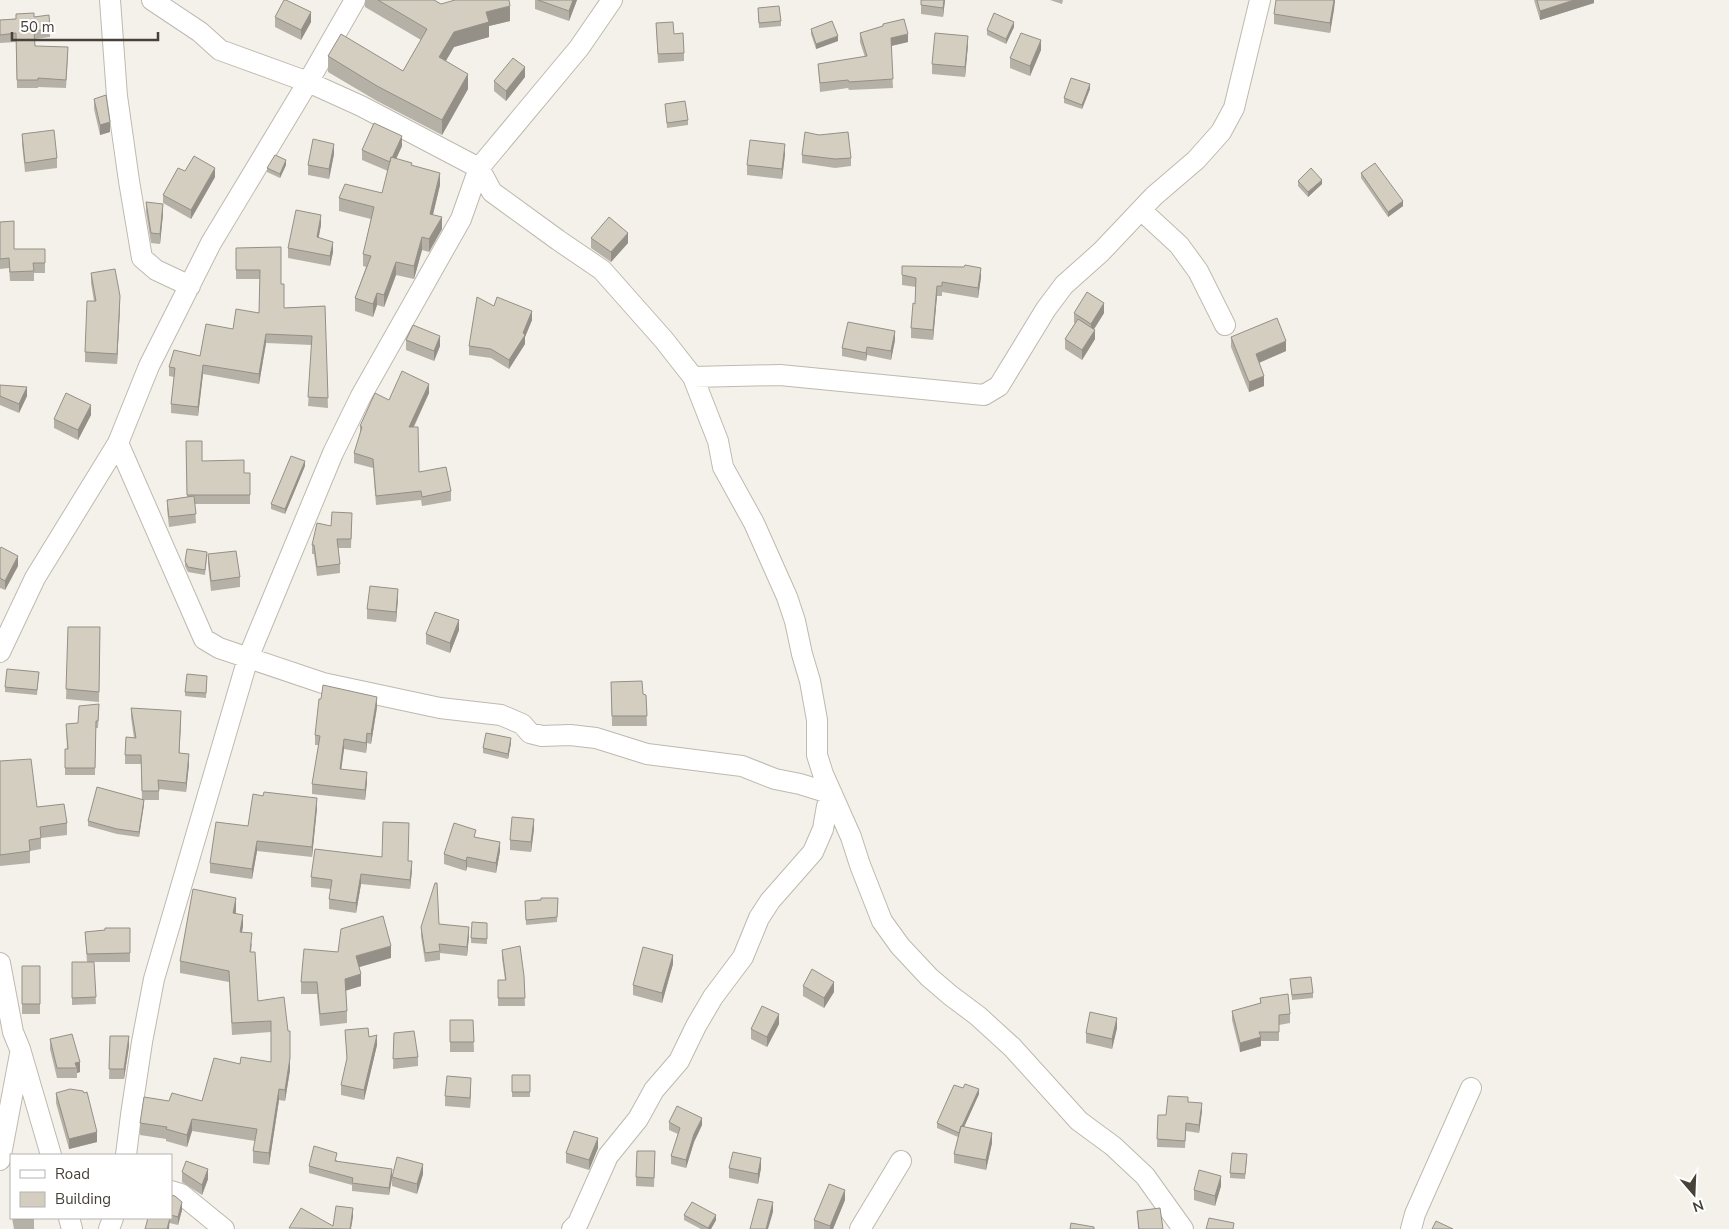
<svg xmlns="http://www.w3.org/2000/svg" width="1729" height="1229" font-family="'Nunito Sans',sans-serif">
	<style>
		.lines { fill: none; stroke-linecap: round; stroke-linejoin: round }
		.minor-casing { stroke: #bfb9ae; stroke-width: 22 }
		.minor { stroke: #fff; stroke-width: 20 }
		.wall { fill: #b6b1a6 }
		.shaded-wall { fill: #949087 }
		.building { fill: #d4cec1; stroke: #949087 }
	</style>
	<rect width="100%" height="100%" fill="#f4f1eb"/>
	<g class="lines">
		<g class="minor-casing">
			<path id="minor" d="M110 0 117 96 129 181 142 258 156 270 190 286
				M152 0 200 32 220 50 308 82 361 106 479 168 492 192 558 240 602 270 664 340 693 377 718 441 723 467 754 523 787 597 795 621 802 654 810 681 817 720V755L823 774 851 837 860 865 882 921 900 946 929 977 950 995 978 1016 1012 1047 1079 1121 1113 1146 1145 1176 1183 1229
				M1141 210 1179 245 1198 271 1225 325
				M693 377 780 375 984 395 999 386 1046 309 1064 285 1101 252 1154 196 1196 160 1221 132 1234 108 1260 0
				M118 443 204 639 219 648 323 683 440 708 501 715 522 724 530 733 542 736 570 735 596 738 647 754 742 766 775 779 800 784 832 794
				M0 652 35 578 118 443 149 366 211 243 308 82 355 0
				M0 963 13 1032 20 1049 51 1155
				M126 1155 131 1115 142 1042 154 979 248 658 333 453 361 396 461 219 479 168 579 48 612 0
				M0 1160 20 1054
				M171 1191 181 1194 224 1229
				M69 1218 72 1229
				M109 1229 113 1218
				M572 1229 578 1223 608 1156 638 1119 654 1090 679 1061 696 1026 713 997 743 957 759 918 770 901 813 852 823 829 827 806 832 794
				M860 1229 901 1161
				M1411 1229 1415 1214 1471 1088"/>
		</g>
		<use href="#minor" class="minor"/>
	</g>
	<path class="wall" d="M365 0H434L441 4 510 21 489 26V37L454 47 446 61 468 89 442 135 377 101 328 72V56L403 71 421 40 365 7Z
		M535 0H577L569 21 535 9Z
		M921 0H945L943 17 921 14Z
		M1050 0H1063L1062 4Z
		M1276 0H1335L1330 33 1274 24V14Z
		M1534 0H1594V3L1540 20Z
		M758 8 781 21V26L759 28Z
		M34 17 50 29V37L34 39 35 46 68 56 66 88 38 87V88H17L16 42 0 43V20Z
		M275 17 311 22 301 40 275 27Z
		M656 23 674 34 684 53V61L658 63Z
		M883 24 908 42 891 46 893 88 849 90 848 88 820 92 818 64 865 57 860 42V33L883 26Z
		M1014 27 1006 44 987 35V30Z
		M811 29 838 41 816 49 811 34Z
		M968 45 965 77 932 74V64Z
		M1041 50 1030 76 1010 68V58Z
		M525 77 506 101 494 91V81Z
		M1090 89 1082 109 1064 103V98Z
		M94 99 110 132 100 135 94 109Z
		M665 104 688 120V125L667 128Z
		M22 134 57 158V168L25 172 22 144Z
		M402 146 396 159 412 166 440 185 433 215 442 229 429 252 422 250 414 279 396 275 384 307 377 305 373 317 355 311V298L366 267 363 266V254L371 219 339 211V198L382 193 388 171 362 160V150Z
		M334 154 329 179 308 175V165Z
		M785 154 782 179 747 175V165Z
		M802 155 851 158V166L835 168 802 163Z
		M286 165 280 178 267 172V168Z
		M1361 173 1403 206 1388 217 1361 178Z
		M215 177 191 219 163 203V195Z
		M1298 181 1322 184 1308 197 1298 186Z
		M146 202 163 214 160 244 151 243 146 212Z
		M0 222 14 249H45V273H34V281H10L9 268 0 269Z
		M321 225 318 238 333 252 330 266 288 258V248Z
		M591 238 628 243 611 262 591 248Z
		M236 248 281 284 284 308 325 306 328 408 308 406 312 345 266 343 259 384 203 374 198 416 171 413V404L174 377 169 376V367L200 356 233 329 259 313 260 279H236Z
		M91 273 120 306 117 364 85 362V352L94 301 91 283Z
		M902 275 981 277 978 298 942 292V296H937L933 340 911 338V328L915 304 916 287 902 285Z
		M494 306 532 320 525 337V344L509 369 491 358 469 355V346Z
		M1074 313H1104L1094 329 1095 339 1082 360 1065 349V339L1075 323H1074Z
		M1231 337 1286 351 1259 363 1264 386 1249 392 1231 347Z
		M406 340 440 346 434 361 406 350Z
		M895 340 891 360 867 355 866 361 842 356V348Z
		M0 385 27 396 19 413 0 405Z
		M429 393 414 427 419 472 451 491V501L422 506 421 500 376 505 373 468 354 463V453L360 435V426L389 400Z
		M91 415 78 440 54 428V419Z
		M186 441 202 461 244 473H250V504H195L196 523 169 527 167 509V500L187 497Z
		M305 466 285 514 271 509V504Z
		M352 522 351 548H338L340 564V573L317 576 314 554H312V545L331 526Z
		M0 549 18 566 5 590 0 588Z
		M208 554 240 577V587L211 591 208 564Z
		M207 557 205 575 188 572 185 566V561Z
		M398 598 396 622 367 619V609Z
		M68 627H100L99 702 66 699Z
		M459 630 450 653 426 644V634Z
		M39 672 37 695 5 692V687Z
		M207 681 206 698 185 696V692Z
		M611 682 643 694 646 695 647 726H612Z
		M377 707 371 744 367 743 366 753 344 749 341 769 367 782 365 800 312 794V784L319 745H315V735Z
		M131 708 181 720 179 753 189 764 186 792 159 789V800H144L139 837 117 834 88 826V821L142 799 141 764H125V755L134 738 131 717Z
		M99 711 98 728H96L95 775H65V749H67L66 724 78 723Z
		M511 743 508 759 483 753V748Z
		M0 761 37 807 67 823V835L41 838V849L30 851V863L0 866Z
		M317 808 312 857 257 851 252 879 210 873V863L248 826Z
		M534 829 531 852 510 850V840Z
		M476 838 500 851 496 873 467 867 466 871 444 864V854Z
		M408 861 412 870 410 889 361 884 356 913 329 909V899L331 889 311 887V877Z
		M558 898 557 922 526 925 525 901Z
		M236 910V913L243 926 242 932 252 944 251 952 258 1001 288 1031H290V1070L285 1101 279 1100 269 1165 253 1163V1151L255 1141 192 1131 187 1147 166 1141V1139L140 1135V1123L169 1101H202L240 1064 271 1062V1032L232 1035 229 982 180 973V961Z
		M487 923V944L471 943V938Z
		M421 927 469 936 467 956 440 953V960L425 962 421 936Z
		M130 928V962H94L96 1004 72 1005V962H87L85 932Z
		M502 950 524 976 525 1006H498V980H505L502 958Z
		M391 958 359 967 361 986 346 990 347 1011V1023L320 1026 317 994H301V982Z
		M673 964 662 1003 633 995V985Z
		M22 966H40V1014H22Z
		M1290 979 1313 993V998L1292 1000Z
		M803 986 834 992 824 1008 803 996Z
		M1260 998 1290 1014V1023L1279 1025V1041H1261V1046L1240 1052 1232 1020V1011L1260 1003Z
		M450 1020H473L474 1052H450Z
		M779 1024 767 1047 751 1039V1029Z
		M1117 1028 1112 1049 1086 1043V1033Z
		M345 1030 377 1045 364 1100 341 1095V1085L347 1061Z
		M394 1033 418 1057V1066L393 1069Z
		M110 1036 129 1046 124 1079H109Z
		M50 1039 80 1062V1072L77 1073V1078H57L50 1049Z
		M512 1075H530V1097H512Z
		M471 1088 470 1108 445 1106V1096Z
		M56 1093 97 1142 69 1149 56 1103Z
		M979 1094 964 1127 992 1143 986 1170 954 1163V1154L958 1137 937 1128V1123Z
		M1188 1102 1202 1111 1199 1133 1186 1131 1185 1148 1157 1147 1158 1115H1166Z
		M669 1122 702 1125 694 1142 686 1168 671 1164V1156L678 1134 669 1130Z
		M598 1148 589 1170 566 1163V1153Z
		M1247 1159 1245 1179 1230 1178V1173Z
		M337 1160V1161L392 1175 423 1174 417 1194 392 1186V1180L389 1195 352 1191V1185L309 1173V1166Z
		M655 1161 654 1187 636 1186V1177Z
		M729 1168H761L758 1184 729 1178Z
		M182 1172 208 1179 202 1195 182 1182Z
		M1221 1186 1215 1206 1194 1200V1190Z
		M171 1195 182 1210 178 1225 148 1218H171Z
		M845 1200 833 1229H814V1220Z
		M1137 1211 1163 1229H1138Z
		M684 1215 716 1220 711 1229H701L684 1220Z
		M12 1218H34V1229H14Z"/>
	<path class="shaded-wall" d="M573 0H577L569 21V11Z
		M944 0H945L943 17V8Z
		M1334 0H1335L1334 10 1330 33V23Z
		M1574 0H1594V3L1540 20V11Z
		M510 6V21L489 26V37L454 47 439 72V57L454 32 486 12Z
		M311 12V22L301 40V30Z
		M1014 22V27L1006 44V39Z
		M908 34V42L891 46V38Z
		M838 36V41L816 49V44Z
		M968 36V45L965 77V67Z
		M1041 40V50L1030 76V66Z
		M525 67V77L506 101V91Z
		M468 74V89L442 135V120Z
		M1090 84V89L1082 109V105Z
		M110 122V132L100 135V125Z
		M402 136V146L390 172V162Z
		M334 144V154L329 179V169Z
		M785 144V154L782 179V169Z
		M286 160V165L280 178V174Z
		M215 168V177L191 219V210Z
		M440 173V185L430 226V214Z
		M1322 180V184L1308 197V192Z
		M1403 201V206L1388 217V212Z
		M163 204V214L160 244V234Z
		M321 215V225L317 247V237Z
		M442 217V229L429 252V239Z
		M628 233V243L611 262V252Z
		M422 237V250L414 279V266Z
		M333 242V252L330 266V256Z
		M396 262V275L384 307V295Z
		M981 268V277L978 298V288Z
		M937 286V296L933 340V330Z
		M377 293V305L373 317V304Z
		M120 296V306L117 364V354Z
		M1104 303V313L1091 334V324Z
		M532 311V320L525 337V344L509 369V360L523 333Z
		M1095 330V339L1082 360V350Z
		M895 331V340L891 360V351Z
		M266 334V343L259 384V374Z
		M440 336V346L434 361V351Z
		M1286 341V351L1256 364V354Z
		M867 347V355L866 361V353Z
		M203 365V374L198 416V407Z
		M1264 376V386L1249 392V382Z
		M429 384V393L409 436V427Z
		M27 387V396L19 413V404Z
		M91 405V415L78 440V430Z
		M305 461V466L285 514V509Z
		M18 556V566L5 590V581Z
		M398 589V598L396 622V612Z
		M459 620V630L450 653V643Z
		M377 697V707L371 744V734Z
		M181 711V720L179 762V753Z
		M367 733V743L366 753V743Z
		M511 738V743L508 759V754Z
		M344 739V749L340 779V769Z
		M189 754V764L186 792V783Z
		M367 772V782L365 800V790Z
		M317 798V808L312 857V847Z
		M144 800V805L139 837V832Z
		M534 819V829L531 852V842Z
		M257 841V851L252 879V869Z
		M500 842V851L496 873V863Z
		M467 857V867L466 871V861Z
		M412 861V870L410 889V880Z
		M361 874V884L356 913V903Z
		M236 898V910L233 925V913Z
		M243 915V926L240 943V932Z
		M469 927V936L467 956V947Z
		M391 946V958L356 968V956Z
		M673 955V964L662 1003V993Z
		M361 974V986L345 991V979Z
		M834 982V992L824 1008V998Z
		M779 1014V1024L767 1047V1037Z
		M1117 1018V1028L1112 1049V1039Z
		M377 1035V1045L364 1100V1090Z
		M129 1036V1046L124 1079V1069Z
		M1261 1037V1046L1240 1052V1043Z
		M290 1058V1070L285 1101V1090Z
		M80 1062V1072L77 1073V1068L75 1063Z
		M471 1078V1088L470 1108V1098Z
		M279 1089V1100L269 1165V1153Z
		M979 1089V1094L959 1138V1133Z
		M1202 1103V1111L1199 1133V1125Z
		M702 1118V1125L694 1142 686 1168V1160L694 1134Z
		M192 1119V1131L187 1147V1135Z
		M97 1132V1142L69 1149V1139Z
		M992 1133V1143L986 1170V1160Z
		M598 1138V1148L589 1170V1160Z
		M761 1158V1168L758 1184V1174Z
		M423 1164V1174L417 1194V1184Z
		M208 1169V1179L202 1195V1185Z
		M392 1169V1177L389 1195V1188Z
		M1221 1176V1186L1215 1206V1196Z
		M845 1190V1200L833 1229H830V1226Z
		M182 1202V1210L178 1225V1217Z
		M773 1202V1212L768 1229H766Z
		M353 1208V1217L351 1229H350Z
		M716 1215V1220L711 1229H708Z
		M170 1218 169 1229H167Z"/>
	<path class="building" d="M284 0H286L311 12 301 30 275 17Z
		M378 0H434L441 4 455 0H509L510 6 486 12 489 22 454 32 439 57 468 74 442 120 377 86 328 56 341 34 403 71 427 29Z
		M538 0H573L569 11Z
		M921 0H944L943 8 921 5Z
		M1276 0H1334L1330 23 1274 14Z
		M1537 0H1574L1540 11Z
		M779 6 781 21 759 23 758 8Z
		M34 13V17L49 15 50 29 34 31 35 46 68 47 66 80 38 78V80H17L16 33 0 35V20L16 19V14Z
		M994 13 1014 22 1006 39 987 30Z
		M904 19 908 34 891 38 893 79 849 82 848 80 820 83 818 64 867 56 860 33 883 26V24Z
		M832 21 838 36 816 44 811 29Z
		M673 22 674 34 683 33 684 53 658 54 656 23Z
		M935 33 968 36 965 67 932 64Z
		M1021 33 1041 40 1030 66 1010 58Z
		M513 58 525 67 506 91 494 81Z
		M1071 78 1090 84 1082 105 1064 98Z
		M106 95 110 122 100 125 94 99Z
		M685 101 688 120 667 123 665 104Z
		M374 123 402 136 392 158 391 157 390 162 362 150Z
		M54 130 57 158 25 163 22 134Z
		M805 132 819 135 848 132 851 158 835 159 802 155Z
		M313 139 334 144 329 169 308 165Z
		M750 140 785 144 782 169 747 165Z
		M275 155 286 160 280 174 267 168Z
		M194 156 215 168 191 210 163 195 178 168 185 171Z
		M391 157 412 163 411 165 440 173 430 214 442 217 429 239 422 237 414 266 396 262 384 295 377 293 373 304 355 298 371 256 363 254 374 207 339 198 345 184 382 193Z
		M1375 163 1403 201 1388 212 1361 173Z
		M1311 168 1322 180 1308 192 1298 181Z
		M146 202 163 204 160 234 151 233Z
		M296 210 321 215 317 237 333 242 330 256 288 248Z
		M609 217 628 233 611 252 591 238Z
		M14 221V249H45V263H33L34 271 10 272 9 258 0 259V222Z
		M281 247V284H284V308L325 306 328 398 308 397 312 336 266 334 259 374 203 365 198 407 171 404 175 368 169 367 174 350 200 356 206 324 233 329 236 309 259 313 260 270H236V248Z
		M965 265 981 268 978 288 942 282V286H937L933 330 911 328 913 303 915 304 916 278 902 275V266L964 267Z
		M115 269 120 296 117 354 85 352 87 301H96L91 273Z
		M1087 292 1104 303 1091 324 1074 313Z
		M477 297 494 306 497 297 532 311 523 333 525 335 509 360 491 349 469 346Z
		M1277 318 1286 341 1256 354 1264 376 1249 382 1231 337Z
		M1078 319 1095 330 1082 350 1065 339Z
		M848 322 895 331 891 351 867 347 866 353 842 348Z
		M413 325 440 336 434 351 406 340Z
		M402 371 429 384 409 427H418L419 472 446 467 451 491 422 497 421 491 376 496 373 459 354 453 362 427 360 426 375 393 389 400Z
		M0 385 27 387 19 404 0 396Z
		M66 393 91 405 78 430 54 419Z
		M186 441H202V461L244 460V473H250V495H187Z
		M291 456 305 461 285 509 271 504Z
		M194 496 196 514 169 517 167 500Z
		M332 512 352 513 351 539H337L340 564 317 567 314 545H312L317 523 331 526Z
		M1 547 18 556 5 581 0 578V549Z
		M187 549 207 552 205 570 188 567 185 561Z
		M236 551 240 577 211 581 208 554Z
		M370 586 398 589 396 612 367 609Z
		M435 612 459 620 450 643 426 634Z
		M68 627H100L99 692 66 689Z
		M7 669 39 672 37 690 5 687Z
		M187 674 207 676 206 693 185 692Z
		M642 681 643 694 646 695 647 716H612L611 682Z
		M323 685 377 697 371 734 367 733 366 743 344 739 340 769 367 772 365 790 312 784 320 736 315 735 319 699H321Z
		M99 704 98 721H96L95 768H65V749H68L66 724 78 723 79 706Z
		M131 708 181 711 179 753 189 754 186 783 158 780 159 791H142L141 755H125L126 737 136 738Z
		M486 733 511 738 508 754 483 748Z
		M31 759 37 807 64 804 67 823 40 827 41 838 29 840 30 851 0 855V761Z
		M97 787 144 800 139 832 117 829 88 821Z
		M264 792 317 798 312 847 257 841 252 869 210 863 216 822 248 826 253 794 263 796Z
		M512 817 534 819 531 842 510 840Z
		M383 822 409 823 408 861H412L410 880 361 874 356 903 329 899 332 880 311 877 315 849 382 857Z
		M454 823 476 830 474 837 500 842 496 863 467 857 466 861 444 854Z
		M435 883H437L439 924 469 927 467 947 439 944 440 951 425 953 421 927Z
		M193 889 236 898 233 913 243 915 240 932 252 933 250 952H255L258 1001 284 997 288 1031H290V1058L285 1090 279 1089 269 1153 253 1151 257 1129 192 1119 187 1135 166 1129 167 1127 140 1123 144 1097 169 1101 172 1093 202 1101 214 1058 240 1064 241 1057 271 1062V1021L232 1023 229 971 180 961Z
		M541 898H558L557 917 526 920 525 901 541 900Z
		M383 916 391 946 356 956 361 974 345 979 347 1011 320 1014 317 982H301L304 949 338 952 341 929Z
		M472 922 487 923V939L471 938Z
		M105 928H130V953L87 954 85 932 105 930Z
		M520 946 524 976 525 998H498V980H506L502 950Z
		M643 947 673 955 662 993 633 985Z
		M72 962H94L96 997 72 998Z
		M22 966H40V1004H22Z
		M812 969 834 982 824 998 803 986Z
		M1311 977 1313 993 1292 995 1290 979Z
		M1288 994 1290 1014 1279 1015V1032H1259L1261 1037 1240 1043 1232 1011 1261 1003 1260 998Z
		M762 1006 779 1014 767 1037 751 1029Z
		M1090 1012 1117 1018 1112 1039 1086 1033Z
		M450 1020H473L474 1042H450Z
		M368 1028 369 1037 377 1035 364 1090 341 1085 347 1058 345 1030Z
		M414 1031 418 1057 393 1059 394 1033Z
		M72 1034 80 1062 75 1063 77 1068H57L50 1039Z
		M110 1036H129L124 1069H109Z
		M512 1075H530V1092H512Z
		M447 1076 471 1078 470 1098 445 1096Z
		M965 1084 979 1089 962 1126H961L959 1133 937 1123 954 1085 963 1088Z
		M70 1089 83 1091 84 1093 87 1092 97 1132 69 1139 56 1093Z
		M1168 1096 1188 1097V1102L1202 1103 1199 1125 1186 1123 1185 1141 1157 1139 1158 1115H1166Z
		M677 1106 702 1118 694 1134 686 1160 671 1156 680 1128 669 1122Z
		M961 1126 992 1133 986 1160 954 1154Z
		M574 1131 598 1138 589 1160 566 1153Z
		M314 1146 337 1153 335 1161 392 1169 389 1188 352 1183 353 1178 309 1166Z
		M637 1151H655L654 1178 636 1177Z
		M733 1152 761 1158 758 1174 729 1168Z
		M1232 1153 1247 1154 1245 1174 1230 1173Z
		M397 1157 423 1164 417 1184 392 1177Z
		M186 1161 208 1169 202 1185 182 1172Z
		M1199 1170 1221 1176 1215 1196 1194 1190Z
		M829 1184 845 1190 830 1226 814 1220Z
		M171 1195 175 1196 182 1202 178 1217 171 1215Z
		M758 1199 773 1202 766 1229H750Z
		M692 1202 716 1215 708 1228 684 1215Z
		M336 1206 353 1208 350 1229 289 1228 301 1208 333 1226Z
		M1160 1208 1163 1229H1139L1137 1211Z
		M13 1218H34V1219H14Z
		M148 1218H170L167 1229H145Z
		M1209 1218 1234 1223 1233 1229H1206Z
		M1436 1221 1453 1229H1432Z
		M1071 1223 1094 1227V1229H1070Z"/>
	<rect x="10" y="1154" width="162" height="65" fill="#ffffff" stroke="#b5b3b0"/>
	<rect x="20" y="1170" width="25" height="8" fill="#ffffff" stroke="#b5b3b0"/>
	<text x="55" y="1179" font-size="15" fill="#474239">Road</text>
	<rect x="20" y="1192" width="25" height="15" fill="#d4cec1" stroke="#b5b3b0"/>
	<text x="55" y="1204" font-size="15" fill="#474239">Building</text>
	<g transform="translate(1694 1194) rotate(161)" stroke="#ffffff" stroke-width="4" paint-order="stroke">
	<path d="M0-4L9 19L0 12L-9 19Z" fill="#474239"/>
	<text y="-8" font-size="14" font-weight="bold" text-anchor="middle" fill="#474239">N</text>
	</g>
	<path d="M12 32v8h146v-8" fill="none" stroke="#474239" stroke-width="2.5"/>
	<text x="20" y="32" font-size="15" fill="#474239" stroke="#ffffff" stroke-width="4" paint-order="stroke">50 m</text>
</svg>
